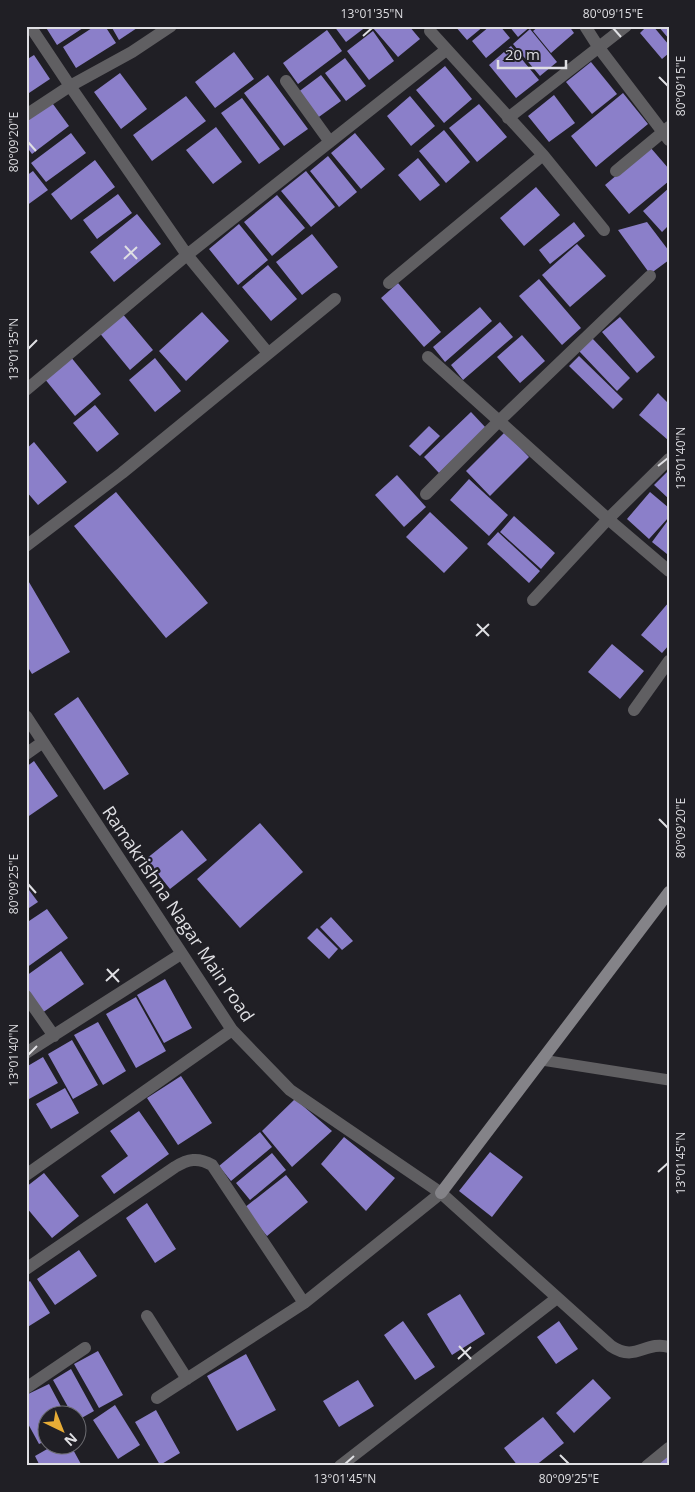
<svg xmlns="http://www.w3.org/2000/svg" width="695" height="1492" font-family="'Open Sans',sans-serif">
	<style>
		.building { fill: #8b7fc9 }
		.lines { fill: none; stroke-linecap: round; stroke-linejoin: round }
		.lane { stroke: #605f62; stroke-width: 11 }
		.street { stroke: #605f62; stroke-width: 12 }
		.secondary { stroke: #848388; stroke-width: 12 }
		.ticks { fill: none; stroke: #dfdfe3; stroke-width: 2 }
		.labels { text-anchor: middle; stroke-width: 5; stroke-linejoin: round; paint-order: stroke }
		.street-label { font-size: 18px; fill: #dfdfe3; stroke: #201f25 }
		.neatline { fill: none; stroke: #dfdfe3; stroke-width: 2 }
		.ticks-label { font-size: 12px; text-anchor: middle; fill: #dfdfe3 }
	</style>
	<rect width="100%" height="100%" fill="#201f25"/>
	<path class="building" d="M45 26H86L57 45Z
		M95 26H105L116 43 76 68 63 47Z
		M111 26H140L119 40Z
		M334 26H367L346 42Z
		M376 26H409L420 39 398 57 373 28Z
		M455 26H484L467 40Z
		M490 26H500L510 38 486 58 472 41Z
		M509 26H531L518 37Z
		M539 26H569L574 33 551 53 533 31Z
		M647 26H653L669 45V53L662 59 640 33Z
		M658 26H669V39Z
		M530 29 557 62 540 76 513 44Z
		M327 30 342 51 298 84 283 63Z
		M373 31 394 61 369 80 347 51Z
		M511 46 539 80 516 98 489 65Z
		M234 52 254 79 215 108 195 82Z
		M34 55 50 79 26 95V60Z
		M345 58 366 86 346 101 325 73Z
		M591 62 617 94 592 114 566 82Z
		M445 66 472 99 444 123 416 90Z
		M120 73 147 109 121 129 94 92Z
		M268 75 308 129 284 146 244 93Z
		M321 75 341 101 316 119 297 93Z
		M623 93 648 124 596 167 571 136Z
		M554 95 575 123 549 142 528 116Z
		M186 96 206 121 152 161 133 135Z
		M410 96 435 126 411 146 387 116Z
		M242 98 280 149 259 164 221 113Z
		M50 100 69 126 32 154 26 146V118Z
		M479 104 507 137 477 162 449 128Z
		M216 127 242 162 213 184 186 150Z
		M444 130 470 162 446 183 419 151Z
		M71 133 86 153 46 182 31 163Z
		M355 133 385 169 361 189 331 153Z
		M650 147 669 169V181L629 214 605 185Z
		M328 156 357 192 339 207 310 171Z
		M418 158 440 185 420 201 398 175Z
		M95 160 115 187 71 220 51 194Z
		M33 171 48 190 26 206V176Z
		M306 171 335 207 311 227 281 191Z
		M536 187 560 215 524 246 500 218Z
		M669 188V225L662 232 643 211Z
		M118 194 132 213 97 239 83 220Z
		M277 195 305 228 272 256 244 222Z
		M137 214 161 244 114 282 90 252Z
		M574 222 585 236 550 264 539 250Z
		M647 222 669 251V260L650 274 618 230Z
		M239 224 268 260 238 285 209 249Z
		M312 234 338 267 302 295 276 262Z
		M577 244 606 276 570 307 542 275Z
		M268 265 297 299 271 321 242 287Z
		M539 279 581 328 562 345 519 296Z
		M398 283 441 332 424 347 381 298Z
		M480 307 492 321 445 362 433 347Z
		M121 312 153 350 130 370 98 331Z
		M202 312 229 341 186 381 159 351Z
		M620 317 655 357 637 373 602 332Z
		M500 322 513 337 463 380 451 365Z
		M522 335 545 361 520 383 497 357Z
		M592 338 630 378 617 391 579 351Z
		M70 356 101 394 75 416 44 378Z
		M579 356 623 399 613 409 569 366Z
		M155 358 181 391 155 412 129 380Z
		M658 393 669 404 668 440 639 415Z
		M95 405 119 434 97 452 73 423Z
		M471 412 486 428 439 473 424 457Z
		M429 426 440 436 420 456 409 446Z
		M505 432 529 457 490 496 466 471Z
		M34 442 67 482 38 505 26 491V449Z
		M669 470V499L654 485Z
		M397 475 426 507 404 527 375 495Z
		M469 479 508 515 489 536 450 500Z
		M116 492 208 603 166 638 74 526Z
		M650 492 669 508V517L649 539 627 519Z
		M430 512 468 548 444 573 406 537Z
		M514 516 555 553 541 569 500 532Z
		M669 519V552L667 554 652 542Z
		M498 532 540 571 529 583 487 544Z
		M26 577 70 652 32 674 26 664Z
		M669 602V645L662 653 641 635Z
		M612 644 644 671 620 699 588 672Z
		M78 697 129 774 104 790 54 714Z
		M34 761 58 796 26 818V767Z
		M260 823 303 872 240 928 197 879Z
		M182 830 207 860 170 889 146 859Z
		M26 886 38 902 26 910Z
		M47 909 68 938 26 968V923Z
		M331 917 353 941 342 950 320 927Z
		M317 928 338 949 329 959 307 938Z
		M61 951 84 984 42 1013 26 990V976Z
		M165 979 192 1028 164 1043 137 995Z
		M136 997 166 1051 136 1068 106 1014Z
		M98 1022 126 1071 103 1085 74 1035Z
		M72 1040 98 1085 73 1099 48 1054Z
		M43 1057 58 1083 29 1099 26 1094V1067Z
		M181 1076 212 1123 178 1145 147 1098Z
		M65 1088 79 1113 51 1129 36 1104Z
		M295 1099 332 1131 292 1167 262 1131Z
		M139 1111 169 1154 114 1194 101 1176 128 1156 110 1131Z
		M260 1132 272 1147 231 1181 219 1166Z
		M344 1137 395 1178 366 1211 321 1164Z
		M490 1152 523 1177 492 1217 459 1191Z
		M272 1153 286 1170 250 1200 236 1183Z
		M44 1173 79 1216 52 1238 26 1207V1187Z
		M286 1175 308 1202 267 1236 244 1208Z
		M147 1203 176 1249 155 1263 126 1218Z
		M79 1250 97 1276 55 1305 37 1279Z
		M30 1281 50 1313 26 1328V1284Z
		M460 1294 485 1334 452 1355 427 1314Z
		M403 1321 435 1367 415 1380 384 1335Z
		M559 1321 578 1349 556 1364 537 1337Z
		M98 1351 123 1395 99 1408 74 1364Z
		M246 1354 276 1410 237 1431 207 1376Z
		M71 1369 94 1411 78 1420V1414H72L53 1380Z
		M593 1379 611 1398 574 1433 556 1413Z
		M358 1380 374 1406 339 1427 323 1401Z
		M49 1384 65 1414H48V1440L39 1444 26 1420V1395Z
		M115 1405 140 1445 118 1459 93 1420Z
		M156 1410 180 1453 160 1465 135 1422Z
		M543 1417 564 1443 535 1466H518L504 1448Z
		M56 1444H70L82 1466H40L35 1456Z
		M669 1453V1466H654Z"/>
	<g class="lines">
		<path class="lane" d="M542 1060 669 1080"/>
		<path class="street" d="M30 26 70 86 187 255 268 353
			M585 26 599 48 669 140
			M430 31 543 155 604 230
			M286 81 330 142
			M26 115 70 86 132 52 171 26
			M508 118 626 26
			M616 171 669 127
			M650 276 499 421 608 519 669 571
			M389 283 543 155
			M26 390 187 255 446 50
			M426 494 499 421 428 357
			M26 546 122 473 335 299
			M533 600 608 519 669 459
			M634 710 669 661
			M26 716 232 1030 290 1090 441 1193 611 1346C636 1363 645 1340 669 1347
			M26 754 43 742
			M26 996 54 1036
			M26 1053 181 954
			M26 1175 232 1030
			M26 1269 175 1167C188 1159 198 1157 212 1165L304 1303
			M147 1316 187 1379
			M26 1388 85 1348
			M157 1398 304 1303 441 1193
			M340 1466 557 1298
			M647 1466 669 1448"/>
		<path class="secondary" d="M441 1193 669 892"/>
	</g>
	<path class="ticks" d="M613 28 621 37M363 36 372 28M659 77 668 86M28 142 36 151M125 246 137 259M124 259 137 247M28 349 37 340M658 466 668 458M477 624 489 636M476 636 489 624M659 819 668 828M28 884 36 893M107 969 119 982M106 981 119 969M28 1055 37 1046M658 1172 668 1163M459 1346 471 1359M458 1359 471 1347M560 1455 569 1464M345 1464 354 1456"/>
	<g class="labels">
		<g class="street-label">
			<text transform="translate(178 914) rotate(56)" y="6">Ramakrishna Nagar Main road</text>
		</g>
	</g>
	<rect width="695" height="1492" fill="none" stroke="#201f25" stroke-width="55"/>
	<g transform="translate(62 1430) rotate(137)"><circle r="24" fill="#201f25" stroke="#6c6c71"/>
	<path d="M0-4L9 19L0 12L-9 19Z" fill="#e7ac36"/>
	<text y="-8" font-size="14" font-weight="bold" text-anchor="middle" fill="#dfdfe3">N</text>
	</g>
	<path d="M498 60v8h68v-8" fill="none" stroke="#dfdfe3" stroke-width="2.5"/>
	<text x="505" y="60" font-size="15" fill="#dfdfe3" stroke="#201f25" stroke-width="4" paint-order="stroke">20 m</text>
	<rect x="28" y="28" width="640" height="1436" class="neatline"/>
	<g class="ticks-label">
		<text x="372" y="18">13°01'35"N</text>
		<text x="613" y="18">80°09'15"E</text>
		<text transform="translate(681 86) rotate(-90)" y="4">80°09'15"E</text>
		<text transform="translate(14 142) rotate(-90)" y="4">80°09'20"E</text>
		<text transform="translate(14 349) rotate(-90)" y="4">13°01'35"N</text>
		<text transform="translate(681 458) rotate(-90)" y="4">13°01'40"N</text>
		<text transform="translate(681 828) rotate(-90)" y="4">80°09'20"E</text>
		<text transform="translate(14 884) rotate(-90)" y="4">80°09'25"E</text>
		<text transform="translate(14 1055) rotate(-90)" y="4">13°01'40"N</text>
		<text transform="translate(681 1163) rotate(-90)" y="4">13°01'45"N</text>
		<text x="345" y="1483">13°01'45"N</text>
		<text x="569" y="1483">80°09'25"E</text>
	</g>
</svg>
